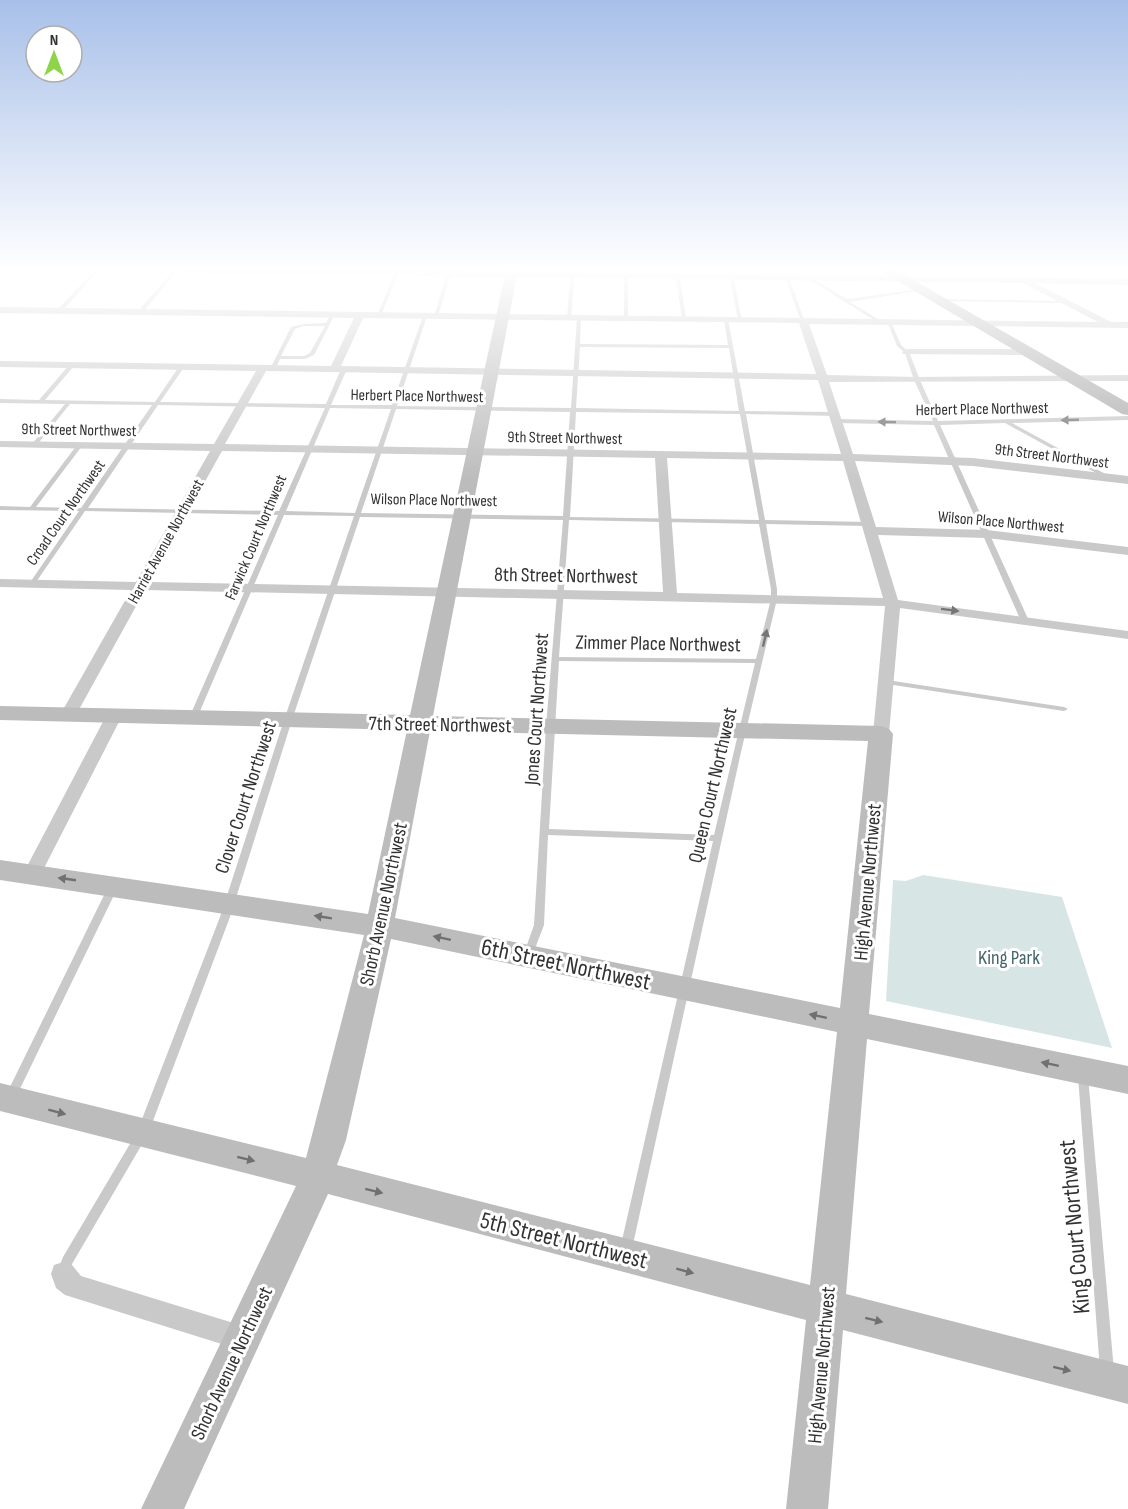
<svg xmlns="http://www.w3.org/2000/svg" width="1128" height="1509" font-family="'Sofia Sans Condensed',sans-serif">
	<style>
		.green { fill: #d8e5e5 }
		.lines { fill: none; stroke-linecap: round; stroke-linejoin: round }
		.lane { fill: #c9c9c9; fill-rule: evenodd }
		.street { fill: #c9c9c9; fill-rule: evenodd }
		.secondary { fill: #bcbcbc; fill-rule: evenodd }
		.primary { fill: #aaa; fill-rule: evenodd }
		.oneway { fill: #767676 }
		.oneway2 { fill: #707070 }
		.labels { text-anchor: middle; stroke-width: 6; stroke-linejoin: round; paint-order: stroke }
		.far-street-label { font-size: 16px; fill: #323232; stroke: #fff }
		.street-label { font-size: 20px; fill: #323232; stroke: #fff }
		.park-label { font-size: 20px; fill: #43666a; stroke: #fff }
		.near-street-label { font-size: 24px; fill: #323232; stroke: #fff }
	</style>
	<rect width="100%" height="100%" fill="#fff"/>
	<path class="green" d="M923 875 1062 897 1112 1048 886 1001 893 880 906 881Z"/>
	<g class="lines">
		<path class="lane" d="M95 270H99L62 311H58V309Z
			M174 270H178L143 312H139V310Z
			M396 270H400L381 315 377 316Z
			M448 270H452L438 316 434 317Z
			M571 270H575L571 318 569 319 567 318Z
			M624 270H628V319L626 320 624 319Z
			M675 270H679L686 319 684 320 682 319Z
			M728 270H732L742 321 738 320Z
			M782 270H786L805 322 801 321Z
			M810 277 847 299 921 289 923 290 850 302 881 321V323H879L808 279V277Z
			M940 299 1065 301 1067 302 1065 303 938 301V299Z
			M331 313 335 314 314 355 305 359H280L276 368H272L271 367 291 327 304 324 326 323ZM304 326H325L310 353 304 356H281L295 329Z
			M425 315 427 316 397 406 571 408 577 317 581 318 580 344 728 345 724 320 728 319 745 411 835 412 838 414 835 416 746 414 765 520 868 522 871 524 868 526 766 524 777 589V599L741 752 632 1249 630 1253 626 1255 622 1253 620 1249 713 841 548 835 544 925 531 959 528 960 525 959 523 956 534 925 546 727 563 520 360 517 292 720 230 917 148 1134 72 1264 67 1277 63 1279 59 1277 57 1273 63 1257 137 1132 220 917 284 720 354 516 284 515 197 718 193 721 190 720 189 718 278 515 85 511 34 585H30L29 584 79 511 0 510V506L30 507 77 445 79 444 82 446 36 507 81 508 152 405 70 404 36 446H32V444L65 404 0 403V399L39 400 70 364 72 363 75 365 74 366 45 400 155 402 180 365 182 364 185 366 160 402 326 404 341 369 344 367 347 369 331 405H392L423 316ZM580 347 729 348 739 411 576 408ZM158 405 325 408 279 511 88 508ZM330 408 391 409 355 513 286 511ZM396 409 570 412 563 516 361 513ZM576 412 740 414 759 520 570 517ZM569 520 759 524 771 589V599L756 659 559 657ZM559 661 755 663 714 835 549 829Z
			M887 321 891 322 901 345 909 352 920 380 938 421 1128 416V420L1012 423 1111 477 1112 478 1109 480 1005 423 940 425 1029 621 1028 623H1022L1021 621 934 425 837 423 834 421 837 419 933 421 914 380 905 353 897 346Z
			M884 680H887L1064 707 1068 709 1064 711 887 684 883 682Z
			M113 884 116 885 118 887 15 1099 11 1101 7 1099 5 1096 7 1093 108 887 110 885Z
			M1083 1071 1087 1073 1088 1076 1114 1371 1112 1376 1107 1378 1102 1376 1100 1371 1078 1076 1079 1073Z"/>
		<path class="street" d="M176 270H395L1128 279V285L1035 283 1111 322H1128V328L809 324 827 375 917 377 1128 375V381L829 382 853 454 973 458 1128 476V484L973 466 855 461 876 527 987 530 1128 547V555L987 538 878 535 898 600 1128 631V639L900 608 889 734 887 738H875L873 734 885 606 145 590 76 715 74 719H62L60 715 131 590 0 587V579L136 582 210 451 0 447V441L214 444 256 371 0 367V361L331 366 354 318 0 313V307L1098 322 1023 283 180 273ZM363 318 799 323 816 374 341 366ZM266 371 818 380 841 454 225 444ZM222 451 655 458 663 592 149 582ZM667 458 843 461 883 598 677 593Z
			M907 349H1027L1032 352 1027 355 903 354 902 352Z
			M114 711 122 716 41 874 39 879 32 881 25 879 23 874 106 716Z
			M63 1262 72 1265 81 1276 253 1329 257 1338 253 1347 244 1351 65 1295 56 1288 51 1274 54 1265Z"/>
		<path class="secondary" d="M506 270H518L433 716 881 726 889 729 893 734 869 1014 1128 1066V1094L867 1039 846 1294 1128 1366V1404L843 1330 828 1509H786L806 1320 328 1194 184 1509H141L296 1186 0 1111V1083L306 1158 364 935 0 880V860L368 914 407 730 0 720V706L410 715ZM430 731 868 741 840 1008 395 918ZM391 939 837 1032 810 1285 337 1165 346 1140Z"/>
		<path class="primary" d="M879 270H896L1128 403V415L1122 414Z"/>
	</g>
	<defs><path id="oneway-solid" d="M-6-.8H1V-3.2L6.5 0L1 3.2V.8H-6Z" transform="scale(1.5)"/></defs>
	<g class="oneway">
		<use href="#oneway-solid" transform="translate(1070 420) rotate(178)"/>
		<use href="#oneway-solid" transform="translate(887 422) rotate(-179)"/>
		<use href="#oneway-solid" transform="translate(950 610) rotate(7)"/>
		<use href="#oneway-solid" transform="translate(765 638) rotate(-77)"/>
	</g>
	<g class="oneway2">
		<use href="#oneway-solid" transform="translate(67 879) rotate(-172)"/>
		<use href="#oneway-solid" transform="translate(323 917) rotate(-171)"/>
		<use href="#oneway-solid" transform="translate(442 938) rotate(-168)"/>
		<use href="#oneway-solid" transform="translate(818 1016) rotate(-168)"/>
		<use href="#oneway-solid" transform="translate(1050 1064) rotate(-168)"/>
		<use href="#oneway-solid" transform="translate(57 1112) rotate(15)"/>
		<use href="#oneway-solid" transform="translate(246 1159) rotate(14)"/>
		<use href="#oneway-solid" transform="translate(374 1191) rotate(14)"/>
		<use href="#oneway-solid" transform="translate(685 1271) rotate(15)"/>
		<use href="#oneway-solid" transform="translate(874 1320) rotate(14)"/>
		<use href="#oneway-solid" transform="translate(1062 1369) rotate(14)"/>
	</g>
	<linearGradient id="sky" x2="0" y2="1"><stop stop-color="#a8c0e9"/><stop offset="0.56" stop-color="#fff"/><stop offset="1" stop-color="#fff" stop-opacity="0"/></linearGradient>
	<rect width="1128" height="481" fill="url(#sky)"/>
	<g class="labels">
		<g class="far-street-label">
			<text transform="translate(417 395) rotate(1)" y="6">Herbert Place Northwest</text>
			<text transform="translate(982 408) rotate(-1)" y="6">Herbert Place Northwest</text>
			<text transform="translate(79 429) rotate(1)" y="6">9th Street Northwest</text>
			<text transform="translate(565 437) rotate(1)" y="6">9th Street Northwest</text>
			<text transform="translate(1052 455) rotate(7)" y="6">9th Street Northwest</text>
			<text transform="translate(434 499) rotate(1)" y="6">Wilson Place Northwest</text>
			<text transform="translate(65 512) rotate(-55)" y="6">Croad Court Northwest</text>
			<text transform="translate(1001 521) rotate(5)" y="6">Wilson Place Northwest</text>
			<text transform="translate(255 537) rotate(-67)" y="6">Farwick Court Northwest</text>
			<text transform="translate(165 541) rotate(-61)" y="6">Harriet Avenue Northwest</text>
		</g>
		<g class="street-label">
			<text transform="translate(566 575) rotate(1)" y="7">8th Street Northwest</text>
			<text transform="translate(658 643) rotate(1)" y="7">Zimmer Place Northwest</text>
			<text transform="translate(536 709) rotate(-86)" y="7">Jones Court Northwest</text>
			<text transform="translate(440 724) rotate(1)" y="7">7th Street Northwest</text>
			<text transform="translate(712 785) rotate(-77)" y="7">Queen Court Northwest</text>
			<text transform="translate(245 797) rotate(-72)" y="7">Clover Court Northwest</text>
			<text transform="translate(867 882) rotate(-85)" y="7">High Avenue Northwest</text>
			<text transform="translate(383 904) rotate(-78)" y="7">Shorb Avenue Northwest</text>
			<text transform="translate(231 1363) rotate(-65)" y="7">Shorb Avenue Northwest</text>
			<text transform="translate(821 1365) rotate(-85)" y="7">High Avenue Northwest</text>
		</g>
		<g class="park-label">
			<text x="1009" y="964">King Park</text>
		</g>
		<g class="near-street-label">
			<text transform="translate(566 964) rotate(12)" y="8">6th Street Northwest</text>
			<text transform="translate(1074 1227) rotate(-95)" y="8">King Court Northwest</text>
			<text transform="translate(564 1240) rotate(14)" y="8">5th Street Northwest</text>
		</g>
	</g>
	<g transform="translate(54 54)"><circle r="28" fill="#ffffff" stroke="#adadad" stroke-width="1.5"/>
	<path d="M0-4.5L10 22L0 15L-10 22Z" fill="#8ed449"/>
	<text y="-9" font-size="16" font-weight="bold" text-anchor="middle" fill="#323232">N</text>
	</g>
</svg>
